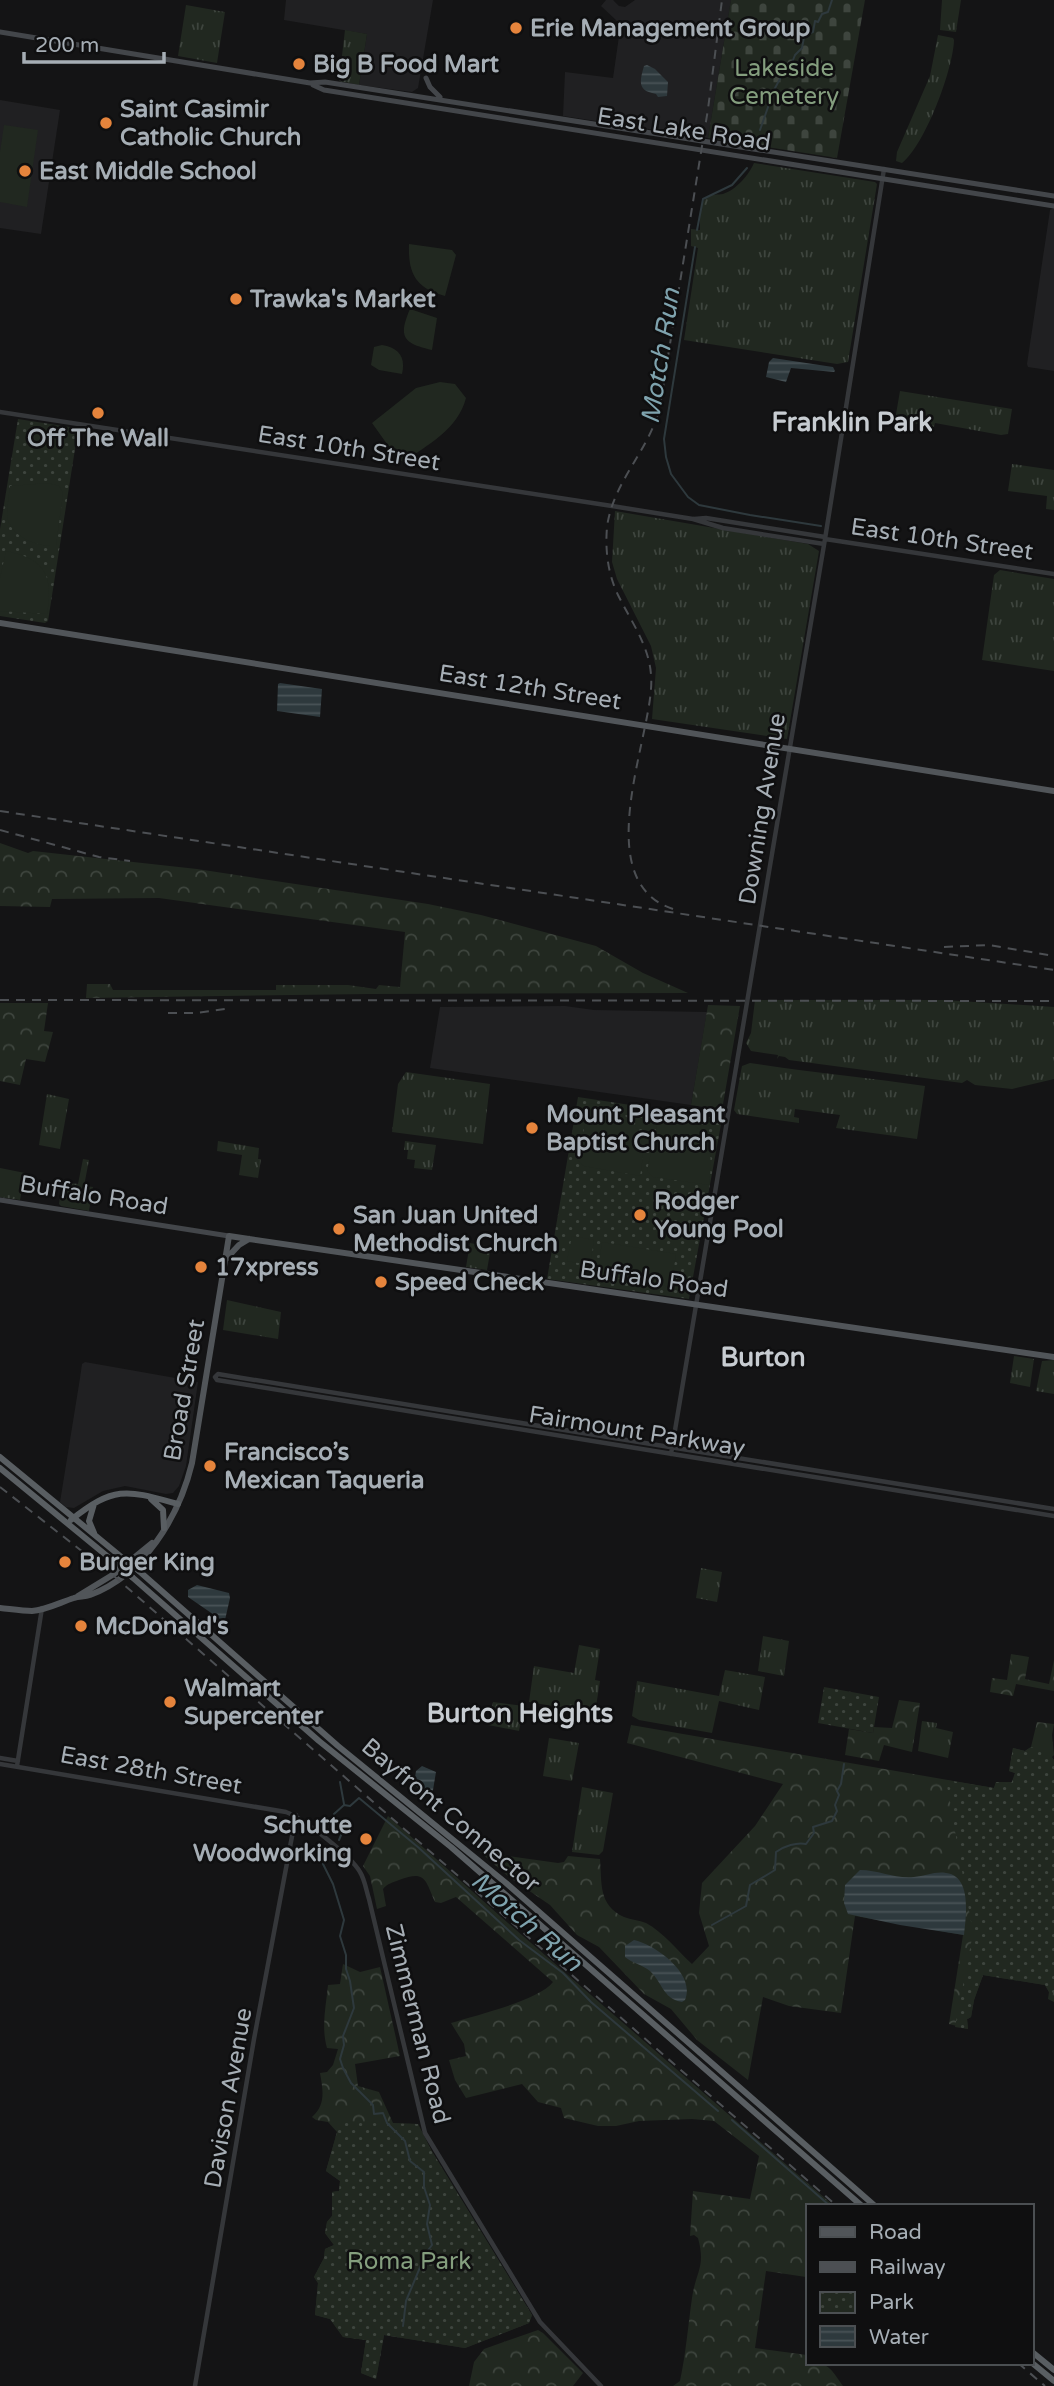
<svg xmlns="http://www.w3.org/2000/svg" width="1054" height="2386" font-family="'Varela Round',sans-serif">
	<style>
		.built { fill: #202022 }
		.grass { fill: url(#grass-tufts) }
		.forest { fill: url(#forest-crowns) }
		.cemetery { fill: url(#cemetery-stones) }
		.park { fill: url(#park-dots) }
		.garden { fill: #212820 }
		.water { fill: url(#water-rules) }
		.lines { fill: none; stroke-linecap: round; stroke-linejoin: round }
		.stream { stroke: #2e393d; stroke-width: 2 }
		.tertiary { stroke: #35373a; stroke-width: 4.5 }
		.secondary { stroke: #43464a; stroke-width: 5 }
		.primary { stroke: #515559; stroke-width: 6 }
		.trunk { stroke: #595e62; stroke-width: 6 }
		.rail { stroke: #4c4f53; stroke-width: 2; stroke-dasharray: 9 7; stroke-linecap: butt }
		.trunk-bridge { stroke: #595e62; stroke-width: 6 }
		.poi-dot { fill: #e5843c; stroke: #0f0f10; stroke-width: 2.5 }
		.labels { text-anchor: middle; stroke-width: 5; stroke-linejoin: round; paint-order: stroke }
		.poi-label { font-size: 24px; font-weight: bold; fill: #a6aeb5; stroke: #0f0f10; text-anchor: start }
		.park-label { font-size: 24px; fill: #849e7e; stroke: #0f0f10 }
		.street-label { font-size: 24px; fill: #a6aeb5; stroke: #0f0f10 }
		.water-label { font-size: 26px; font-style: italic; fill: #7fa3ae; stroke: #0f0f10 }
		.neighbourhood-label { font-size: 26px; font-weight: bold; fill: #c7ccd1; stroke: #0f0f10 }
	</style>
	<defs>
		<pattern id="grass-tufts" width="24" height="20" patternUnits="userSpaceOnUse" patternTransform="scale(1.75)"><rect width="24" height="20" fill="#212820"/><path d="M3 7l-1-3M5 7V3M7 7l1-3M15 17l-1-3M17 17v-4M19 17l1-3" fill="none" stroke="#3e453e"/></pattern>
		<pattern id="forest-crowns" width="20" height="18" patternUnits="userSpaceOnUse" patternTransform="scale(1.75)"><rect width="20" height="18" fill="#212820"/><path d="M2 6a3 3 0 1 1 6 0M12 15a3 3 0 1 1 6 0" fill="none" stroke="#3e453e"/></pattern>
		<pattern id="cemetery-stones" width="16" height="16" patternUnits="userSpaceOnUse" patternTransform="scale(1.75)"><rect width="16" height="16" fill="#212820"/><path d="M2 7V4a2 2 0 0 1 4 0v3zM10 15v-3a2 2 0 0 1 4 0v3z" fill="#3e453e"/></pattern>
		<pattern id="park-dots" width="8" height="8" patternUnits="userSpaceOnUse" patternTransform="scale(1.75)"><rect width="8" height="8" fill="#212820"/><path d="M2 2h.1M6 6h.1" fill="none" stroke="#3e453e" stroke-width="1.8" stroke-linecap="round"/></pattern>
		<pattern id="water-rules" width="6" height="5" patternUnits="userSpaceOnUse" patternTransform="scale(1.75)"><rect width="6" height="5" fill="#2e393d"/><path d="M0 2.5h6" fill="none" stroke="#495357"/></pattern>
	</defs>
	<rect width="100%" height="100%" fill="#141415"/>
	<path class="built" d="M286 0H433L418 88 412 92 359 85 367 34 284 20Z
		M606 0H613L619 6 625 7 635 0H731L708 138 563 116 565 72 613 78 620 29 617 21 601 6Z
		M0 100 60 110 41 234 0 228Z
		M1054 208V371L1028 367 1027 364 1050 210Z
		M565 1006 594 1010 707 1012 691 1105 430 1068 440 1007Z
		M85 1362 198 1382 186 1466 179 1486 173 1493 166 1494 125 1486 103 1491 74 1508 66 1507 60 1502 80 1378 82 1364Z"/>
	<path class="grass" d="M942 0H961L956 32 940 30Z
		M186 5 225 12 217 63 178 56Z
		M345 30 367 34 359 85 339 81Z
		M938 35 953 38 954 40C953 70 925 145 902 163L896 161 897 152 930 76Z
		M754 163 875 182 877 184 848 362 837 364 684 340 698 248 691 246V229L700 230C700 221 699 203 707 197 712 194 718 195 723 194 736 190 749 175 754 163Z
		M900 391 1012 409 1008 434 1001 435 935 423 934 427 895 420Z
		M1012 464 1054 470V510L1046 509 1047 496 1008 491Z
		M615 511 808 544 819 551 787 739 652 719 656 668 651 646 617 579 612 562Z
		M1000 570 1054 579V671L982 660 994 575Z
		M755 1000H944L1054 1007V1079L1012 1089 975 1085 967 1080 962 1083 789 1060 785 1057 779 1056 777 1059 778 1055 751 1051 746 1043 751 1033Z
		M750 1063C808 1072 868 1078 925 1086L917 1139 836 1128 840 1115 795 1109 794 1117 799 1118V1123L737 1114 734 1110 741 1071 742 1066Z
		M406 1072 490 1084 483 1144 392 1132 398 1084Z
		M47 1094 69 1099 60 1149 39 1145Z
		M218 1141 259 1148 258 1159H261L258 1178 239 1175 242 1155 217 1151Z
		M405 1141 436 1145 432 1170 414 1168 415 1160 407 1159 408 1150H404Z
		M83 1159 89 1160 84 1186 93 1187 89 1211 61 1206 59 1204 62 1182 78 1184Z
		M0 1168 25 1173 20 1200 0 1197Z
		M470 1243 491 1247 487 1270 466 1267Z
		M227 1300 281 1312 278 1339 223 1330Z
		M1014 1356 1034 1359 1030 1387 1010 1383Z
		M1054 1360V1394L1036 1391 1042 1361Z
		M701 1568 722 1572 717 1602 696 1598Z
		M763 1636 789 1641 784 1676 758 1671Z
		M579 1645 600 1649 595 1680 600 1681 595 1713 529 1702 534 1666 574 1673Z
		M725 1670 765 1677 759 1710 719 1701 712 1733 639 1720 632 1716 637 1681 719 1696Z
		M493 1702 524 1706 519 1731 488 1725Z
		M922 1721 937 1723 936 1728 953 1732 948 1758 918 1751Z
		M549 1738 579 1743 572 1781 543 1776Z
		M582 1787 613 1793 603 1851 599 1855 572 1852Z"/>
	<path class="forest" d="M0 843 28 853 33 851 197 869 428 904 481 915 596 946 643 973 688 993 368 994 86 998 87 984H110L113 990H276V985H348L376 989 379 985 400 987 405 932 159 898 52 899 50 907 0 906Z
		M0 1003H48L44 1031 53 1032 45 1062 26 1059 20 1085 0 1081Z
		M708 1005 740 1006 722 1110 691 1105Z
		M1011 1654 1029 1657 1025 1679 1049 1684 1054 1660V1691L1016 1684 1013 1696 990 1692 992 1678 1007 1680Z
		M899 1700 920 1703 912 1752 884 1745 879 1761 845 1755 849 1729 873 1733 874 1727 892 1728Z
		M1037 1722 1054 1724 1052 1735 1054 1755 1052 1757 1054 1760V2002L1048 1999 1049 1992 1045 1985 983 1975 974 2000 971 2017 967 2019 968 2029 949 2024 963 1935 855 1916 841 2013 789 2006 763 1997 748 2080 697 2040 671 2009 644 1994 599 1947 577 1935 550 1905 509 1877 480 1852 558 1863 564 1862 568 1856 600 1859C602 1883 598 1905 624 1917 631 1920 639 1920 646 1923 663 1932 678 1951 692 1964L709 1946 699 1913 702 1883 755 1826 783 1784 627 1743 631 1725 994 1788 996 1782H1013L1015 1773 1009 1771 1013 1748 1025 1751 1031 1747Z
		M388 1816 500 1916 834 2206H807L806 2277 766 2271 755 2348 807 2355V2363C830 2363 830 2368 843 2386H673L680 2381C686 2353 688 2326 692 2298 696 2271 706 2267 698 2238L694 2235 690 2236 693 2191 750 2199 759 2156 714 2121 692 2119 639 2121 616 2126H598L564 2118 561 2108 538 2102 522 2084 466 2098 455 2080 449 2060 466 2056 464 2044 451 2023C476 2015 538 2001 553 1982L456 1897 441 1903 435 1902C425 1880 426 1870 399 1880 392 1883 388 1883 383 1889L386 1906 377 1909 370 1876 363 1866Z
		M343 1964 360 1972 380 1967 400 2056 355 2064 358 2086 379 2092 393 2123 418 2124 431 2150 532 2315 529 2323 465 2348 384 2335 376 2379 361 2373 366 2340 343 2337 330 2319 315 2315 318 2283 314 2277 324 2258 325 2249 334 2245 325 2233 327 2222 332 2216V2192L339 2191 340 2181 326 2171 337 2132 328 2122 316 2120 312 2117C326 2105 323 2090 320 2073L327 2072 333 2065 338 2049 327 2048C321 2027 326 2006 328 1985L340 1984Z
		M538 2330 543 2333 583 2373 573 2386H469L474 2362 484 2349Z"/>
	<path class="cemetery" d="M731 0H865L837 158 708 138Z"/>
	<path class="park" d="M18 419 76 428 78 430 48 621 45 623 0 616V529Z
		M578 1097 722 1119 689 1299 547 1279Z
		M824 1687 879 1697 873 1733 818 1723Z
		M1031 1747 1049 1754 1054 1760V1993L1049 1992 1045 1985 983 1975 974 2000 971 2017 967 2019 968 2029 955 2027 973 1933 946 1780 994 1788 996 1782 1011 1784 1015 1773 1009 1771 1013 1748 1025 1751Z
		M340 2122 418 2124 431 2150 532 2315 529 2323 465 2348 384 2335 376 2379 361 2373 366 2340 343 2337 330 2319 315 2315 318 2283 314 2277 324 2258 325 2249 334 2245 325 2233 327 2222 332 2216V2192L339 2191 340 2181 326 2171Z"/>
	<path class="garden" d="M4 125 38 130 27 207 0 202V152Z
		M409 244 452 250 456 255 445 296C415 288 408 273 409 244Z
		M410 309 437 318 432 350C403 343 398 337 410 309Z
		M382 345C399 348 406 357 402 374L379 370 371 365 374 347Z
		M440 382 455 384 466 398C458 429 428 445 403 462L397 458 372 423 416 388Z
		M48 483 59 486 63 493 56 546C38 547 9 537 7 515 7 506 9 495 10 486Z
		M6 551C47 559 53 577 47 614L0 611V578Z
		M590 1103C636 1113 649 1130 640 1176L584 1166 577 1160Z
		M659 1115C706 1120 715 1139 709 1185L653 1177 647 1171Z
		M572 1236 594 1240 590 1265 567 1261Z
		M602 1242 676 1254 671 1287 597 1275Z"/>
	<path class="water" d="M647 65 655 69 668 82 667 96 658 97 656 94C638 91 639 83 644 66Z
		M773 358 833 367 835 371 834 372 791 368 786 382 766 377 769 362Z
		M280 683 322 689 320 717 277 711 278 684Z
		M197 1585 229 1593 230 1598 225 1620 220 1619 188 1597V1590Z
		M422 1766 436 1772 433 1790 430 1796 423 1793 414 1784 416 1771Z
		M860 1870C879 1870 895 1879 914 1877 925 1876 936 1871 946 1873 972 1876 966 1916 964 1935L900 1925 848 1914 844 1903 845 1885Z
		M634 1940C656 1945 696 1974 685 2000L682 2002C663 1999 662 1982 650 1971 643 1965 632 1963 625 1957V1946Z"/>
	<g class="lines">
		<path class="stream" d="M760 130 774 90 782 75 789 70 795 55 802 48 804 37 813 32 815 21 818 22 822 14 828 12 832 0
			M697 230 703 199 732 185 747 168
			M695 247 664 439 666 457 671 474 688 497 699 505 750 515 821 526
			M340 1782 344 1804
			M339 1840 344 1828 334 1820V1814L344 1805 350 1806 359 1798 419 1848 519 1940 563 1973 591 2002 718 2111
			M330 1850 323 1864 333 1884 344 1920 340 1936 346 1955V1969L350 1981 354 2008 343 2036 344 2045 340 2059 343 2068 351 2083 373 2105 374 2114 383 2113 387 2123 405 2141 410 2161 424 2172V2187L430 2205 427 2224 432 2245 426 2253 406 2301 403 2326
			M712 1925 746 1906 750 1885 775 1870 776 1852C784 1846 797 1842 806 1844L814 1833 813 1827 832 1821 837 1811 835 1805 839 1795 837 1791 841 1784 844 1764
			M732 2120 830 2206"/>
		<path class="tertiary" d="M0 412 612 506 693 519 723 528 824 544
			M694 519 706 518 825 537
			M825 539 1054 574
			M671 1454 825 539 884 169
			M1054 1509 224 1375 218 1374 215 1377 217 1380 1054 1516
			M0 1758 18 1761
			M0 1764 286 1812C303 1818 351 1856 360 1872 365 1880 366 1890 369 1899L425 2133 540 2322 601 2386
			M17 1766 42 1608
			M195 2386 254 2039 296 1815"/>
		<path class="secondary" d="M0 32 310 83 325 82 1054 196
			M426 78 430 87 440 97
			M313 85 324 90 1054 206
			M0 1200 229 1236"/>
		<path class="primary" d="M0 623 1054 791
			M225 1260 239 1245 249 1239
			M78 1596 114 1574 152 1543
			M0 1608C10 1609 22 1611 32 1611 46 1610 61 1602 74 1598 79 1596 84 1597 90 1595 144 1575 179 1517 192 1463L229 1236 1054 1357"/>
		<path class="trunk" d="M0 1457 125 1560
			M0 1468 118 1565
			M151 1499 163 1510 164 1528
			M71 1520C115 1485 127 1490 178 1504
			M94 1533 89 1521 94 1504
			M139 1571 338 1746 506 1883 875 2206
			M132 1577 319 1741 451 1847 862 2206
			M1031 2351 1054 2370
			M1031 2362 1054 2381"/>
		<path class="rail" d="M0 811 1054 970
			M0 830 99 857 130 861
			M673 909C591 882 647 748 651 689 654 652 634 627 618 595 608 574 605 551 607 527 613 481 650 450 660 406L708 109 722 0
			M944 947 989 945 1054 956
			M0 1000 1054 1001
			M168 1013H196L231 1008
			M0 1487 115 1577 837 2206
			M1018 2363 1045 2386"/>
		<path class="trunk-bridge" d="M125 1560 139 1571
			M118 1565 132 1577"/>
	</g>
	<g class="poi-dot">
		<circle cx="516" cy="28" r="7"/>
		<circle cx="299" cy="64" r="7"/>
		<circle cx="106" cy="123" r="7"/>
		<circle cx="25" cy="171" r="7"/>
		<circle cx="236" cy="299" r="7"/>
		<circle cx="98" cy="413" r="7"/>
		<circle cx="532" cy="1128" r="7"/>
		<circle cx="640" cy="1215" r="7"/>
		<circle cx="339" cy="1229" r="7"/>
		<circle cx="201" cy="1267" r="7"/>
		<circle cx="381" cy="1282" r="7"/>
		<circle cx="210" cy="1466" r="7"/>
		<circle cx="65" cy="1562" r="7"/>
		<circle cx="81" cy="1626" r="7"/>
		<circle cx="170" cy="1702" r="7"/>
		<circle cx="366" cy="1839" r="7"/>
	</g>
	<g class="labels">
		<g class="poi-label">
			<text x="530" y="36">Erie Management Group</text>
			<text x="313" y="72">Big B Food Mart</text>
			<text x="120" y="117">Saint Casimir<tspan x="120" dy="28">Catholic Church</tspan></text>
			<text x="39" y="179">East Middle School</text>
			<text x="250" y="307">Trawka's Market</text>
			<text x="98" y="446" text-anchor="middle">Off The Wall</text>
			<text x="546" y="1122">Mount Pleasant<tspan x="546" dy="28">Baptist Church</tspan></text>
			<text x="654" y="1209">Rodger<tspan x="654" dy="28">Young Pool</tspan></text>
			<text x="353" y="1223">San Juan United<tspan x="353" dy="28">Methodist Church</tspan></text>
			<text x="215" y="1275">17xpress</text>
			<text x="395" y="1290">Speed Check</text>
			<text x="224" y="1460">Francisco’s<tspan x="224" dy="28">Mexican Taqueria</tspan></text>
			<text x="79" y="1570">Burger King</text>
			<text x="95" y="1634">McDonald's</text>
			<text x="184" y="1696">Walmart<tspan x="184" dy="28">Supercenter</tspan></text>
			<text x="352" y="1833" text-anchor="end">Schutte<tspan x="352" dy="28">Woodworking</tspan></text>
		</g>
		<g class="park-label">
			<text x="784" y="76">Lakeside<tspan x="784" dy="28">Cemetery</tspan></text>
			<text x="409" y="2269">Roma Park</text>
		</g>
		<g class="street-label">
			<text transform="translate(684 129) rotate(9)" y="8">East Lake Road</text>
			<text transform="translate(349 448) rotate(9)" y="8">East 10th Street</text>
			<text transform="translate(942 539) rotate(8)" y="8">East 10th Street</text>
			<text transform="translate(530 687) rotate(9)" y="8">East 12th Street</text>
			<text transform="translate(762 809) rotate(-81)" y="8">Downing Avenue</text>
			<text transform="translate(94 1195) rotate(9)" y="8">Buffalo Road</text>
			<text transform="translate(654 1279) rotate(8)" y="8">Buffalo Road</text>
			<text transform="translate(184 1390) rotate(-80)" y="8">Broad Street</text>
			<text transform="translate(637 1431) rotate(9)" y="8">Fairmount Parkway</text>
			<text transform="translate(151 1770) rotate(10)" y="8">East 28th Street</text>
			<text transform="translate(451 1815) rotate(40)" y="8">Bayfront Connector</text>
			<text transform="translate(418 2024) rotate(76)" y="8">Zimmerman Road</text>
			<text transform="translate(228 2098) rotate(-80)" y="8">Davison Avenue</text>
		</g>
		<g class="water-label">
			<text transform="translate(660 356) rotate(-81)" y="9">Motch Run</text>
			<text transform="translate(527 1921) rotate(41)" y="9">Motch Run</text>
		</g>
		<g class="neighbourhood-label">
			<text x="852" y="431">Franklin Park</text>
			<text x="763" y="1366">Burton</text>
			<text x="520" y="1722">Burton Heights</text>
		</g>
	</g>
	<rect x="806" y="2204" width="228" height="161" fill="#0f0f10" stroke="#4b4f52" stroke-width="2"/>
	<rect x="820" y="2227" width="35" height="10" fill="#515559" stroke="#4b4f52" stroke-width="2"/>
	<text x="869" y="2239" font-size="21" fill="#a6aeb5">Road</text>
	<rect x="820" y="2262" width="35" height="10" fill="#4c4f53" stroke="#4b4f52" stroke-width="2"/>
	<text x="869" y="2274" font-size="21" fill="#a6aeb5">Railway</text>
	<rect x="820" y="2292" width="35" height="21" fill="url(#park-dots)" stroke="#4b4f52" stroke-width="2"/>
	<text x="869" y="2309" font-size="21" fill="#a6aeb5">Park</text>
	<rect x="820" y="2326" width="35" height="21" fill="url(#water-rules)" stroke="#4b4f52" stroke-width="2"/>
	<text x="869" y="2344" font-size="21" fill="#a6aeb5">Water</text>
	<path d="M24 52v10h140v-10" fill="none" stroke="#a6aeb5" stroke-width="3.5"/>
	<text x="35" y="52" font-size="21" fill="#a6aeb5" stroke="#0f0f10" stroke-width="5" paint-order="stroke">200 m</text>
</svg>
